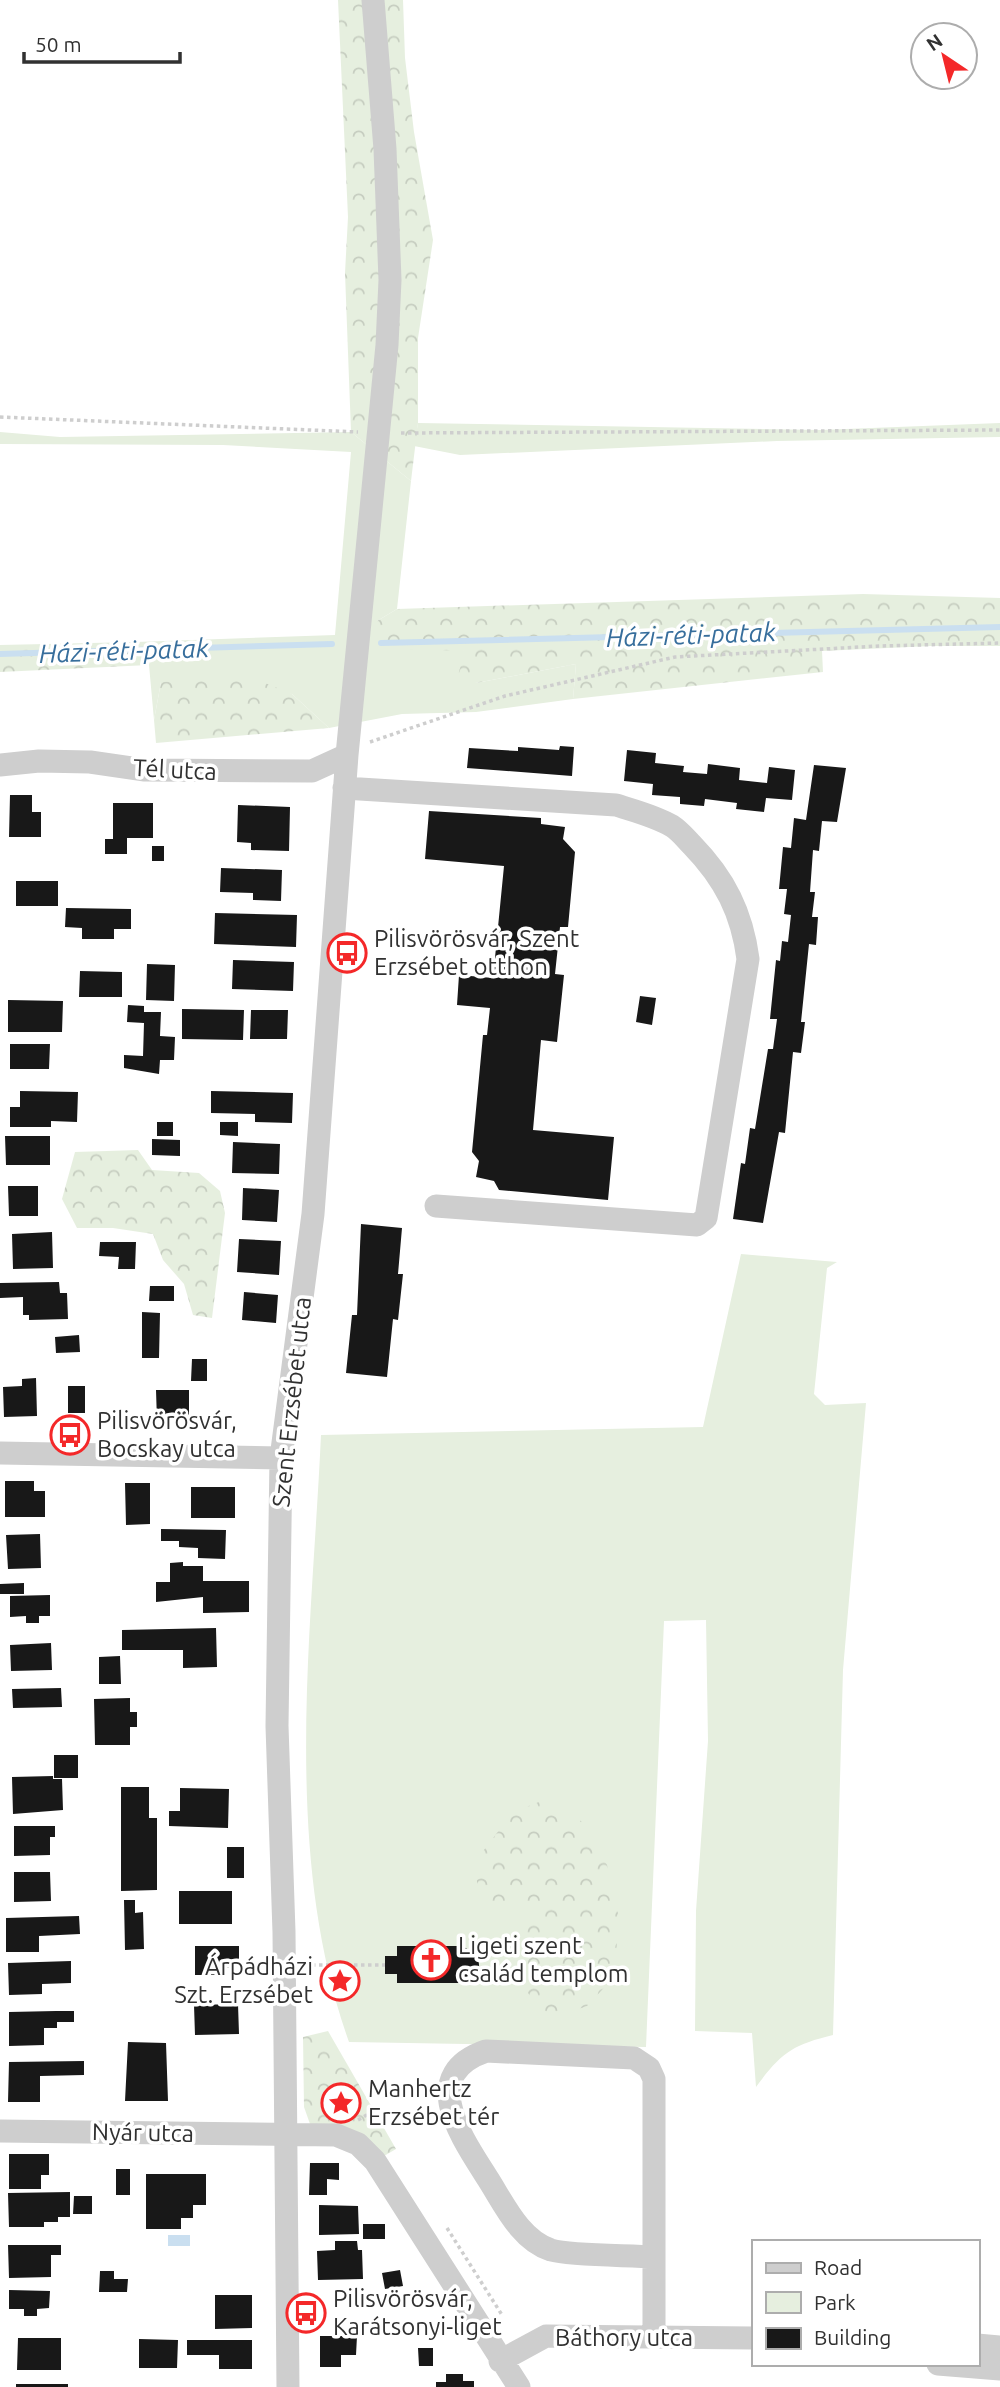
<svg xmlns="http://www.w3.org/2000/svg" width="1000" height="2387" font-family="Ubuntu,sans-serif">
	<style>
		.green { fill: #e6efdf }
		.forest { fill: url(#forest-crowns) }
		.water { fill: #cadff0 }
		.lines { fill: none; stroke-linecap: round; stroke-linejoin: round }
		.stream { stroke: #cadff0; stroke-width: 6 }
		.building { fill: #181818 }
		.path { stroke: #cecece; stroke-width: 3.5; stroke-dasharray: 3.5 3.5; stroke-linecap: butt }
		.minor { stroke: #cecece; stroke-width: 23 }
		.labels { text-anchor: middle; stroke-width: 7; stroke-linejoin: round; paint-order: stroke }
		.street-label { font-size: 24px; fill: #313131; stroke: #fff }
		.poi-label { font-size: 24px; fill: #313131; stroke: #fff; text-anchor: start }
		.water-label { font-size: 26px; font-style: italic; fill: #376e9c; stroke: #fff }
	</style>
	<defs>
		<pattern id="forest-crowns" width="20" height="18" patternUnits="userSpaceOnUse" patternTransform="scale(1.75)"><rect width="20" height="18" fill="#e6efdf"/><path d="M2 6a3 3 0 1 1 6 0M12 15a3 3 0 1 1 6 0" fill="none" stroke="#c6cdc0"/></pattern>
	</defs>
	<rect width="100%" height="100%" fill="#fff"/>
	<path class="green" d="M418 423 820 430 1000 423V437L777 441 460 455 414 446Z
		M0 432 60 437 351 432 411 481 397 609 377 621 465 651 476 683 576 664 573 699 476 712 402 714 329 728 292 694 161 682 154 720 149 665 136 642 335 635 351 452 223 445 0 444Z
		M741 1254 837 1262 827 1268 814 1394 825 1405 866 1403 843 1670 833 2035C792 2045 781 2053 756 2087L752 2033 695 2031 696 1911 708 1741 706 1620 664 1621 646 2047 349 2042C281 1851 312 1633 321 1435L703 1427Z"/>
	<path class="forest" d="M338 0H403L405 58 414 132 433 240 418 338V423L411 481 351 432 345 273 348 217Z
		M863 594 1000 598V646H931L822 651 823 672 573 699 576 664 476 683 458 675 465 651 372 648 377 621 397 609Z
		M136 642 149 665 0 672V645Z
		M253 678 292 694 329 728 156 743 154 720 161 682Z
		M138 1150 152 1170 199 1173 220 1191 225 1213 212 1318 193 1315 184 1284 163 1260 153 1234 113 1228H77L62 1199 75 1152Z
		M544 1800 581 1821 607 1865 619 1918 614 1977 587 2006 565 2014 542 2013 526 1990 525 1908 477 1905V1859L513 1812Z
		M328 2031 396 2149 384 2156 310 2124 304 2107 303 2037Z"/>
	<path class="water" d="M168 2235H190V2246H168Z"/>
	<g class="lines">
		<path class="stream" d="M381 643 1000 627
			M0 654 332 644"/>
	</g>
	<path class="building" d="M560 746 574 747 572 776 467 768 469 748 518 751V747L559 750Z
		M627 750 656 753 655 763 684 766 683 772 707 774 708 764 740 768 739 780 767 783 769 767 795 770 792 800 766 798 764 812 736 809 737 803 705 799 704 806 680 804V797L652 795 653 784 624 781Z
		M814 765 846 768 837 822 822 821 819 851 813 850 810 892H815L812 917H818L816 945 809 944 801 1022H805L801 1053 793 1052 785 1133 779 1132 763 1223 733 1219 741 1163 745 1164 750 1128 755 1129 768 1049H773L777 1019H770L776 960 780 961 782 941 788 942 791 915 784 914 787 889H779L783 847 791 848 794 818 806 820Z
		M10 795H32V812H41V837H9Z
		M113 803H153V838H127V854H105V839H113Z
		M238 805 290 807 289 851 251 850V843L237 842Z
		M429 811 541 818V824L565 827 563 839 575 852 568 927H560L555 974 564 975 557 1042 541 1040 533 1130 614 1137 608 1200 499 1190 494 1181 476 1177 479 1161 472 1152 483 1035H487L490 1008 457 1005 459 975 493 978 504 866 425 859Z
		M152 846H164V861H152Z
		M221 868 282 870 281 901 253 900V893L220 892Z
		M16 881H58V906H16Z
		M66 908 131 909V929H114V939H82V928L65 927Z
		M215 913 297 915 296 947 214 944Z
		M233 960 294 962 293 991 232 989Z
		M147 964 175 965 174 1001 146 1000Z
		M80 971 122 972V997H79Z
		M640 996 656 998 652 1025 636 1022Z
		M8 1000 63 1001 62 1032H8Z
		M128 1005 144 1006V1012H161L160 1036 175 1037 174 1060H160L159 1074 124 1068V1055L143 1056 144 1023 127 1022Z
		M182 1009 244 1010 243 1040 182 1039Z
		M251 1010H288L287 1039H250Z
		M10 1044H50L49 1069H10Z
		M20 1091 78 1092 77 1122 51 1121V1127H10V1107H20Z
		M211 1091 293 1093 292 1123 255 1122V1114L211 1113Z
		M157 1122H173V1136H157Z
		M220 1122H238V1136L220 1135Z
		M5 1136H50V1165H6Z
		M152 1139 180 1140V1156L152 1155Z
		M233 1142 280 1144 279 1174 232 1173Z
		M8 1186H38V1216H9Z
		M243 1188 279 1190 277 1222 242 1220Z
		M361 1224 402 1228 398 1274H403L398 1320 393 1319 387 1377 346 1373 352 1315H357Z
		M52 1232 53 1268 13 1269 12 1234Z
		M239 1239 281 1241 279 1275 237 1272Z
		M100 1242H136L135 1269H118L119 1257 99 1256Z
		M59 1282 60 1293H67L68 1319 29 1320V1315H23V1297L0 1298V1283Z
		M150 1286H174V1301H149Z
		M244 1292 278 1295 276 1323 242 1320Z
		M142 1312 160 1313 159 1358H142Z
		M79 1335 80 1352 56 1353 55 1337Z
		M192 1359H207V1381H191Z
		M36 1378 37 1416 4 1417 3 1387 22 1386V1379Z
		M68 1386H85V1413H68Z
		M156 1390H189V1421H157Z
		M5 1481H34V1491H45V1517H5Z
		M125 1483H150V1524L126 1525Z
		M191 1487H235V1518H191Z
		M161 1529 226 1530 225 1559 198 1558V1548L179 1547V1541H161Z
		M40 1534 41 1568 8 1569 6 1535Z
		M183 1562V1566H203V1581H249V1612L203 1613V1597L156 1602V1582H170V1563Z
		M24 1583V1594H0V1584Z
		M50 1595V1616H39V1623H26V1616L10 1617V1596Z
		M216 1628 217 1667 183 1668V1650H122V1630Z
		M51 1643 52 1670 11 1671 10 1645Z
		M120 1656 121 1684H99V1657Z
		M61 1688 62 1707 13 1708 12 1689Z
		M130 1698V1712H137V1727H130V1745H95L94 1699Z
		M54 1755H78V1778H54Z
		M53 1776V1779H62L63 1810 13 1814 12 1777Z
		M121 1787H149V1818H157V1890L121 1891Z
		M180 1788 229 1789 228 1828 169 1826V1811H180Z
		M14 1826H55V1837H50V1855L14 1856Z
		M227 1847H244V1878H227Z
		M14 1872H50L51 1901 14 1902Z
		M179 1891H232V1924H179Z
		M124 1900H135V1913L143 1912 144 1949 125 1950Z
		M79 1916 80 1934 39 1936V1952H6V1918Z
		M195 1946H239V1968H216V1975H195Z
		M397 1946H462L478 1955 480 1975 462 1983H397V1974H385V1956H397Z
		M71 1961V1983L42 1984V1994L9 1995 8 1963Z
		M238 2004 239 2034 195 2035 194 2005Z
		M56 2011H74V2022H57V2028H44V2045L9 2046V2012Z
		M128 2042 166 2043 168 2101H125Z
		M84 2061V2075L40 2076V2102H8L9 2062Z
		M9 2154H49V2175H41V2189H9Z
		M310 2163H339V2180L327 2179V2195H309Z
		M116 2169H130V2195H116Z
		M146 2174H206V2205H193V2218H181V2229H146Z
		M70 2192V2217H58V2222H44V2227H9L8 2193Z
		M74 2196H92V2214H73Z
		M319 2205 358 2206 359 2234 319 2235Z
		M363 2224H385V2239H363Z
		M335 2241H357L358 2250H362L363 2279 318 2280 317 2251 335 2250Z
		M8 2245H61V2255H51V2277L9 2278Z
		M400 2270 403 2286 385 2289 382 2273Z
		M100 2271H114V2279H128L127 2292H99Z
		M9 2290 50 2291 49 2308 37 2309V2316H24V2309H9Z
		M215 2295H252V2328L215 2329Z
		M320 2336H357L356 2355H341V2367H320Z
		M18 2338H61V2370H17Z
		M139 2339 178 2340 177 2368H139Z
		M187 2340H252V2369H219V2355H187Z
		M418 2348H433V2366H419Z
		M446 2374H463V2381H474V2387H436V2382H446Z
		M16 2384H68V2387H16Z"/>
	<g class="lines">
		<path class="path" d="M0 417 358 432
			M401 433 1000 430
			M370 742 505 696 675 657 879 646 1000 643
			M305 1965H385
			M358 2120 377 2109
			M447 2228 502 2315"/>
		<path class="minor" d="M0 765 39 761 90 762 145 770 312 771 347 755
			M344 788 616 805C635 811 655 816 672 826 680 831 686 839 692 845 725 879 742 913 748 959L706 1218 697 1225 436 1206
			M0 1453 281 1458
			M0 2131 336 2135 358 2144 375 2161 519 2387
			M654 2257C628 2255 573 2256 551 2250 520 2240 504 2204 488 2179 463 2139 416 2075 486 2051L634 2058 649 2068 654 2079V2337
			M977 2345 1000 2347
			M500 2361 546 2336 753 2338
			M938 2364 1000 2369
			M288 2387 284 1932 277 1726 281 1458 313 1214 347 755 387 345 390 280 385 149 373 0"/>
	</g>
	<defs>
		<g id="bus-ring" transform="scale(2.0125)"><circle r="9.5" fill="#fff" stroke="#f42829" stroke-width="1.5"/><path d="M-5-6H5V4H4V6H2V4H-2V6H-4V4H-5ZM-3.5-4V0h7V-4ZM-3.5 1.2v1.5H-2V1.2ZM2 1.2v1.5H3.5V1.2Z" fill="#f42829"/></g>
		<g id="church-ring" transform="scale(2.0125)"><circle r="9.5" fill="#fff" stroke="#f42829" stroke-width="1.5"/><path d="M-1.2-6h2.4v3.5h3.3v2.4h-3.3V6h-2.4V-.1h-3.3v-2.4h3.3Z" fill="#f42829"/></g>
		<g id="sight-ring" transform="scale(2.0125)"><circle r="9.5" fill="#fff" stroke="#f42829" stroke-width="1.5"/><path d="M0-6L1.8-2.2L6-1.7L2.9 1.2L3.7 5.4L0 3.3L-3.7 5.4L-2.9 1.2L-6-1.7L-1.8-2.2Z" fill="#f42829"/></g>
	</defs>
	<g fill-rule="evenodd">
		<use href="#bus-ring" x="347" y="953"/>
		<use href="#bus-ring" x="70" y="1435"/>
		<use href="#church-ring" x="431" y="1960"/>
		<use href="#sight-ring" x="340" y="1981"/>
		<use href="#sight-ring" x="341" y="2103"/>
		<use href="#bus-ring" x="306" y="2313"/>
	</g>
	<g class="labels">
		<g class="street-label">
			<text transform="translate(175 770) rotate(3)" y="8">Tél utca</text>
			<text transform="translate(292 1402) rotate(-84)" y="8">Szent Erzsébet utca</text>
			<text transform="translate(143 2133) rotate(1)" y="8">Nyár utca</text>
			<text x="624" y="2346">Báthory utca</text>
		</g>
		<g class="poi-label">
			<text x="374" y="947">Pilisvörösvár, Szent<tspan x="374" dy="28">Erzsébet otthon</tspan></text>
			<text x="97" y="1429">Pilisvörösvár,<tspan x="97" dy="28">Bocskay utca</tspan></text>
			<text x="458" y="1954">Ligeti szent<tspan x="458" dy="28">család templom</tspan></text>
			<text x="313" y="1975" text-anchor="end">Árpádházi<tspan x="313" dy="28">Szt. Erzsébet</tspan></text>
			<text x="368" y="2097">Manhertz<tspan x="368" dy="28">Erzsébet tér</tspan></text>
			<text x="333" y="2307">Pilisvörösvár,<tspan x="333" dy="28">Karátsonyi-liget</tspan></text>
		</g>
		<g class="water-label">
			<text transform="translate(691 635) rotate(-2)" y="9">Házi-réti-patak</text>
			<text transform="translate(124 651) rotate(-2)" y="9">Házi-réti-patak</text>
		</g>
	</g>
	<rect x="752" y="2240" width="228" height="126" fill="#ffffff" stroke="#adadad" stroke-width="2"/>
	<rect x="766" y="2263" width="35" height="10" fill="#cecece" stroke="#adadad" stroke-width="2"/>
	<text x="814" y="2275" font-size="21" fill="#313131">Road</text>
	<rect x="766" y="2292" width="35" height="21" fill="#e6efdf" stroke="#adadad" stroke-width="2"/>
	<text x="814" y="2310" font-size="21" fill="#313131">Park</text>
	<rect x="766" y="2328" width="35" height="21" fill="#181818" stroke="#adadad" stroke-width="2"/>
	<text x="814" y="2345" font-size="21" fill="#313131">Building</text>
	<g transform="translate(944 56) rotate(325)"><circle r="33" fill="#ffffff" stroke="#adadad" stroke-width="2"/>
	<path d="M0-5L12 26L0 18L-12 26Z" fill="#f42829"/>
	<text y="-10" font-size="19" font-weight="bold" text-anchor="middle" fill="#313131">N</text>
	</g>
	<path d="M24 52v10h156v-10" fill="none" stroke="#313131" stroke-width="3.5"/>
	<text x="35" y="52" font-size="21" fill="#313131" stroke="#ffffff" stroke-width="5" paint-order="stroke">50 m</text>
</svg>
